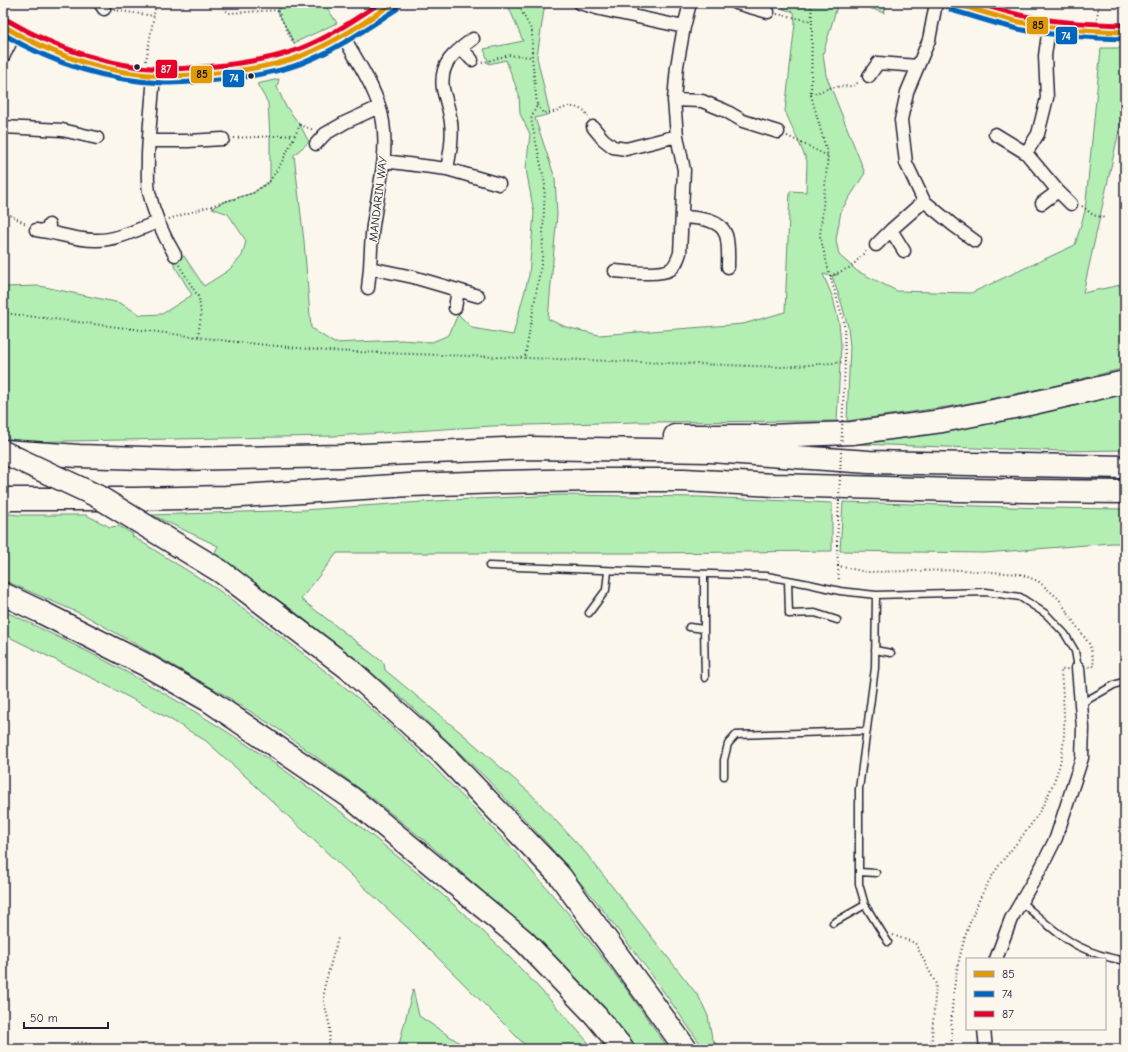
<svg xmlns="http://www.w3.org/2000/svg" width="1128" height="1052" font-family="'Comic Neue',sans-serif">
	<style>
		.green { fill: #b3eeb3; stroke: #6a8877 }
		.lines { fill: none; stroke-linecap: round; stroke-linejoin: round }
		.service-casing { stroke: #22223b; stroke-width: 9 }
		.minor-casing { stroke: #22223b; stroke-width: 15 }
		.tertiary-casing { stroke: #22223b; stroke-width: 18 }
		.motorway-casing { stroke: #22223b; stroke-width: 25 }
		.path { stroke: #22223b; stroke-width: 2; stroke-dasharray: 1 3; stroke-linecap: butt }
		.service { stroke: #fbf7ec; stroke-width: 6 }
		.minor { stroke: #fbf7ec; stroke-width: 12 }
		.tertiary { stroke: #fbf7ec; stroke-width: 15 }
		.motorway { stroke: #fbf7ec; stroke-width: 22 }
		.motorway-bridge-casing { stroke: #22223b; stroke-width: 25; stroke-linecap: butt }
		.path-bridge { stroke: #22223b; stroke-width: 2; stroke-dasharray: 1 3; stroke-linecap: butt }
		.motorway-bridge { stroke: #fbf7ec; stroke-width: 22 }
		.bus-1-casing { stroke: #fbf7ec; stroke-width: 8 }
		.bus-2-casing { stroke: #fbf7ec; stroke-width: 8 }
		.bus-3-casing { stroke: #fbf7ec; stroke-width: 8 }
		.bus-1 { stroke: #e29906; stroke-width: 5 }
		.bus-2 { stroke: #0065bd; stroke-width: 5 }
		.bus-3 { stroke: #e4002b; stroke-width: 5 }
		.bus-dot { fill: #22223b; stroke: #fbf7ec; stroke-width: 1.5 }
		.labels { text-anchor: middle; stroke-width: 3; stroke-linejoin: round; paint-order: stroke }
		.street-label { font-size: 12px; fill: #22223b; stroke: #fbf7ec }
		.line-badge { stroke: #fbf7ec; stroke-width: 1.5 }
		.badge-label { font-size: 11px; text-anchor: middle; font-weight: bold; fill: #fff }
		.pale-badge-label { font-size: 11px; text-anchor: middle; font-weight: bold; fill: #111 }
	</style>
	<rect width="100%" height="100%" fill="#fbf7ec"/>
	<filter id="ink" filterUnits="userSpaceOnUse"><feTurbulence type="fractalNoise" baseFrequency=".025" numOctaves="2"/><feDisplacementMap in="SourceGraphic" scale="8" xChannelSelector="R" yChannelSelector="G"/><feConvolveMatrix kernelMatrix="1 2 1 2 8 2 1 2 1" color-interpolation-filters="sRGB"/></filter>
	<g filter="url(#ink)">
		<path class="green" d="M290 3H324L337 23 294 43 277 10Z
			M507 3H545L537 57 550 114 535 118 555 178 557 214 548 319 566 327 599 335 743 324 785 312 790 191 806 192 807 161 785 111 795 23 794 12 783 9 784 3H838L823 54 826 75 865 173 841 211 836 240 839 255 857 271 897 291 971 293 1075 245 1085 211 1101 48H1125V104L1083 293 1125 284V368L1054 386 960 405 847 421 850 347 848 327 842 305 832 276 839 274 830 276 823 274 833 298 839 323 841 345 837 421 638 422 492 426 334 436 16 442 3 435V287L40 286 120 303 141 315 162 314 192 295 173 263 184 256 204 286 229 270 242 256 246 241 237 227 228 214 212 208 223 202 253 193 270 181V137L268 103 257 84 279 79 277 87 285 105 300 125 309 142 294 155 304 241 311 328 334 343 401 340 432 342 449 335 458 314 472 328 513 335 529 275 534 213 526 169 530 134 520 114 519 95 506 60 489 64 484 49 523 41Z
			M855 3H887L884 13Z
			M1125 387V450L1062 451 828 443Z
			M561 495 701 497 832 503V551L648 553H337L301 599 384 663 385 670 465 736 531 794 585 852 699 997 708 1016 712 1038 719 1049H704L651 974 596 901 545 841 487 779 413 708 356 659 291 609 214 554 218 546 152 515 303 510 452 500Z
			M843 502 1044 508 1125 509V543H1112L985 553 840 551Z
			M3 513 18 515H86L110 527 119 526 133 534 132 536 217 589 273 630 329 674 376 713 417 750 468 802 517 854 568 913 624 986 669 1049H632L529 936 478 887 430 845 371 797 281 731 223 694 86 616 3 580Z
			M3 611C19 617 35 626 50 633 83 649 115 665 146 683 260 747 365 825 462 912 509 954 552 1001 594 1049H529L410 930 244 775 206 741 168 718 98 681 3 634Z
			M413 989 419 1016 469 1049H398Z"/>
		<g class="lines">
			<g class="service-casing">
				<path id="service" d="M489 566 767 576 809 584 840 591 876 595 986 592 1020 597 1046 614 1065 634 1075 651 1078 668
					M704 574V629L705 678
					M788 580 789 614 815 613 837 620
					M876 595 875 668 859 789V884L865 905 888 942
					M589 613 606 590 608 571
					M689 627 704 629
					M875 650 891 653
					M1082 703 1114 685 1125 681
					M724 776V760L728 744 736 735 867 731
					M859 872 876 873
					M1021 902C1039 917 1057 935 1078 946 1092 953 1109 958 1125 961
					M833 923 865 905"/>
			</g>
			<g class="minor-casing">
				<path id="minor" d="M100 3 104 9
					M580 3 600 9 684 27
					M736 3 768 12
					M936 3 929 40 907 92 901 120 906 163 924 201 953 225 975 241
					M629 15 632 3
					M1049 27 1045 56 1047 98 1038 134 1026 153 1058 191 1071 204
					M343 36C357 61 379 93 383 122 388 155 379 187 374 219 371 235 371 252 370 268L413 277 478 296
					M461 48 472 60
					M3 57 15 33
					M154 75C152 102 149 129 148 155 148 167 147 180 149 192 154 215 163 235 175 255
					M869 76 878 63 918 66
					M674 100 702 101 726 111 743 121 778 132
					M3 127 62 130 97 138
					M593 127 603 139 613 147 626 149 677 136
					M995 134 1026 153
					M149 141H188L223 139
					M316 144 325 134 346 122 379 107
					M384 161 447 169 499 184
					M447 169C450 153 453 138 451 122 450 116 449 110 447 104 446 99 444 94 443 89 439 63 455 52 473 39
					M1042 203 1058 191
					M682 217C696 218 720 218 726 235 729 245 728 256 728 267
					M36 230 48 232 49 225
					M891 230 904 251
					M48 232C63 235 79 240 95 240 116 241 138 229 158 222
					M876 245 891 230 924 201
					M615 271C628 272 661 276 671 269 676 265 678 259 680 253L684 170 677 136 674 100 677 66 684 27 690 3
					M368 288 370 268
					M455 308 458 290
					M996 959 1011 919 1042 866 1056 838 1082 758 1083 728 1078 668
					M984 1029 986 1049"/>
			</g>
			<g class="tertiary-casing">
				<path id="tertiary" d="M953 3C973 9 994 16 1015 21 1051 29 1088 31 1125 32
					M3 26C47 54 102 72 154 75 180 77 207 74 233 71 256 68 279 64 301 56 334 43 363 23 393 3"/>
			</g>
			<g class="motorway-casing">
				<path id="motorway" d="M675 436H767L852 433 942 421 1029 404 1125 382
					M3 451 79 456 174 459 342 456 529 448 711 451 869 462 1125 467
					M3 499H134L226 497 409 485 501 482 592 480H684L774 485 957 490 1125 492
					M220 571 348 668 441 752 560 876 686 1049
					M3 594 39 611 144 664 208 700 350 797 524 941 596 1016 623 1049"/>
			</g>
			<path class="path" d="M217 3 229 13 277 10
				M277 3V10L295 46
				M517 3 532 31V57L537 105 531 119 545 184 542 259 525 357
				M811 3 812 21 811 95 828 156 820 236 830 276 844 322 845 362 844 385
				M114 10 154 16
				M777 14 812 21
				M1097 18 1099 3
				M146 61 156 3
				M482 63 508 55 532 57
				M811 95 832 87 853 86 859 82
				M537 105 543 113 553 112 567 107H575L585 111 588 117
				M787 136 828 156
				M234 138 295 135
				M1082 206 1093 215 1105 218
				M3 211 26 224
				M169 219 253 193 270 181 283 160 300 125 314 130
				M179 265 199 298 201 315 198 337
				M830 276 851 267 866 251
				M3 313 86 323 237 342 328 351 782 367 845 362
				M837 545 838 566 867 572 962 570 1020 574 1038 581 1059 599 1075 624 1090 645 1094 666 1088 667
				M838 566 839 582
				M893 935 915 943 936 984 931 1049
				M68 1049C74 1040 81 1042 91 1044
				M140 1049 142 1042
				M329 1049 330 1027 324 1002V988L338 938
				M952 1049C948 988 963 918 998 867 1011 849 1026 833 1038 814 1047 800 1054 782 1059 767 1068 735 1063 702 1061 670L1068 669"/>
			<use href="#service" class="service"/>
			<use href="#minor" class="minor"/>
			<use href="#tertiary" class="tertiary"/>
			<use href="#motorway" class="motorway"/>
			<g class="motorway-bridge-casing">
				<path id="motorway-bridge" d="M3 452 97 496 220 571"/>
			</g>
			<path class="path-bridge" d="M837 545 844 385"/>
			<use href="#motorway-bridge" class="motorway-bridge"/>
			<g class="bus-1-casing">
				<path id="bus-1" d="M953 3C974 9 994 16 1015 21 1051 29 1088 31 1125 32
					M3 26C52 55 106 74 164 76 185 76 206 74 227 72 252 69 278 65 301 56 334 43 364 23 393 3"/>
			</g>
			<g class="bus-2-casing">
				<path id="bus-2" d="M951 10C976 17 1001 26 1028 31 1060 36 1092 38 1125 39
					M3 34C52 63 107 81 164 83 186 83 207 81 228 79 254 76 281 72 305 62 338 49 367 28 397 9"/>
			</g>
			<g class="bus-3-casing">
				<path id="bus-3" d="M977 3C994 8 1012 14 1030 17 1062 23 1093 24 1125 25
					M7 20C55 48 108 67 164 69 184 69 205 67 225 65 250 62 275 58 299 49 328 38 354 20 380 3"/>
			</g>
			<use href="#bus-1" class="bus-1"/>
			<use href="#bus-2" class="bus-2"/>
			<use href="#bus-3" class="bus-3"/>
		</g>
	</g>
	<g class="bus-dot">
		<circle cx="137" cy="67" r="3.5"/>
		<circle cx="251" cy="76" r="3.5"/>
	</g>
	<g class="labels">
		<g class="street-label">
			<text transform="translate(378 199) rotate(-83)" y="4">MANDARIN WAY</text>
		</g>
	</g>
	<g class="line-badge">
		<rect x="1026" y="16" width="23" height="19" rx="4" fill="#e29906"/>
		<rect x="1055" y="26" width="23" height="19" rx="4" fill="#0065bd"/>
		<rect x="155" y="59" width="23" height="20" rx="4" fill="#e4002b"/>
		<rect x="190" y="65" width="23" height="19" rx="4" fill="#e29906"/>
		<rect x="222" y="69" width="23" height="19" rx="4" fill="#0065bd"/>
	</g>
	<g class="badge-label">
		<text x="1066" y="40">74</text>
		<text x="166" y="73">87</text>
		<text x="234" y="82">74</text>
	</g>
	<g class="pale-badge-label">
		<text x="1038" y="29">85</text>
		<text x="202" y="78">85</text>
	</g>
	<rect width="1128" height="1052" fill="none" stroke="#fbf7ec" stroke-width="16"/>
	<rect x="8" y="8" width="1112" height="1036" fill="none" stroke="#22223b" stroke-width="1.5" filter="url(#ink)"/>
	<rect x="966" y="958" width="140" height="72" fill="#fbf7ec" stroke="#a4a2a5"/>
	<rect x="974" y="971" width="20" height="6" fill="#e29906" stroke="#a4a2a5"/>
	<text x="1002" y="978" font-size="12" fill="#22223b">85</text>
	<rect x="974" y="991" width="20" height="6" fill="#0065bd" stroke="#a4a2a5"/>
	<text x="1002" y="998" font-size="12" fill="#22223b">74</text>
	<rect x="974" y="1011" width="20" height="6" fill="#e4002b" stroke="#a4a2a5"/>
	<text x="1002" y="1018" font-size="12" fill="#22223b">87</text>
	<path d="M24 1022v6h84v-6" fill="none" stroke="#22223b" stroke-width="2"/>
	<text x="30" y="1022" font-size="12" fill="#22223b" stroke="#fbf7ec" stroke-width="3" paint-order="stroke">50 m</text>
</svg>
